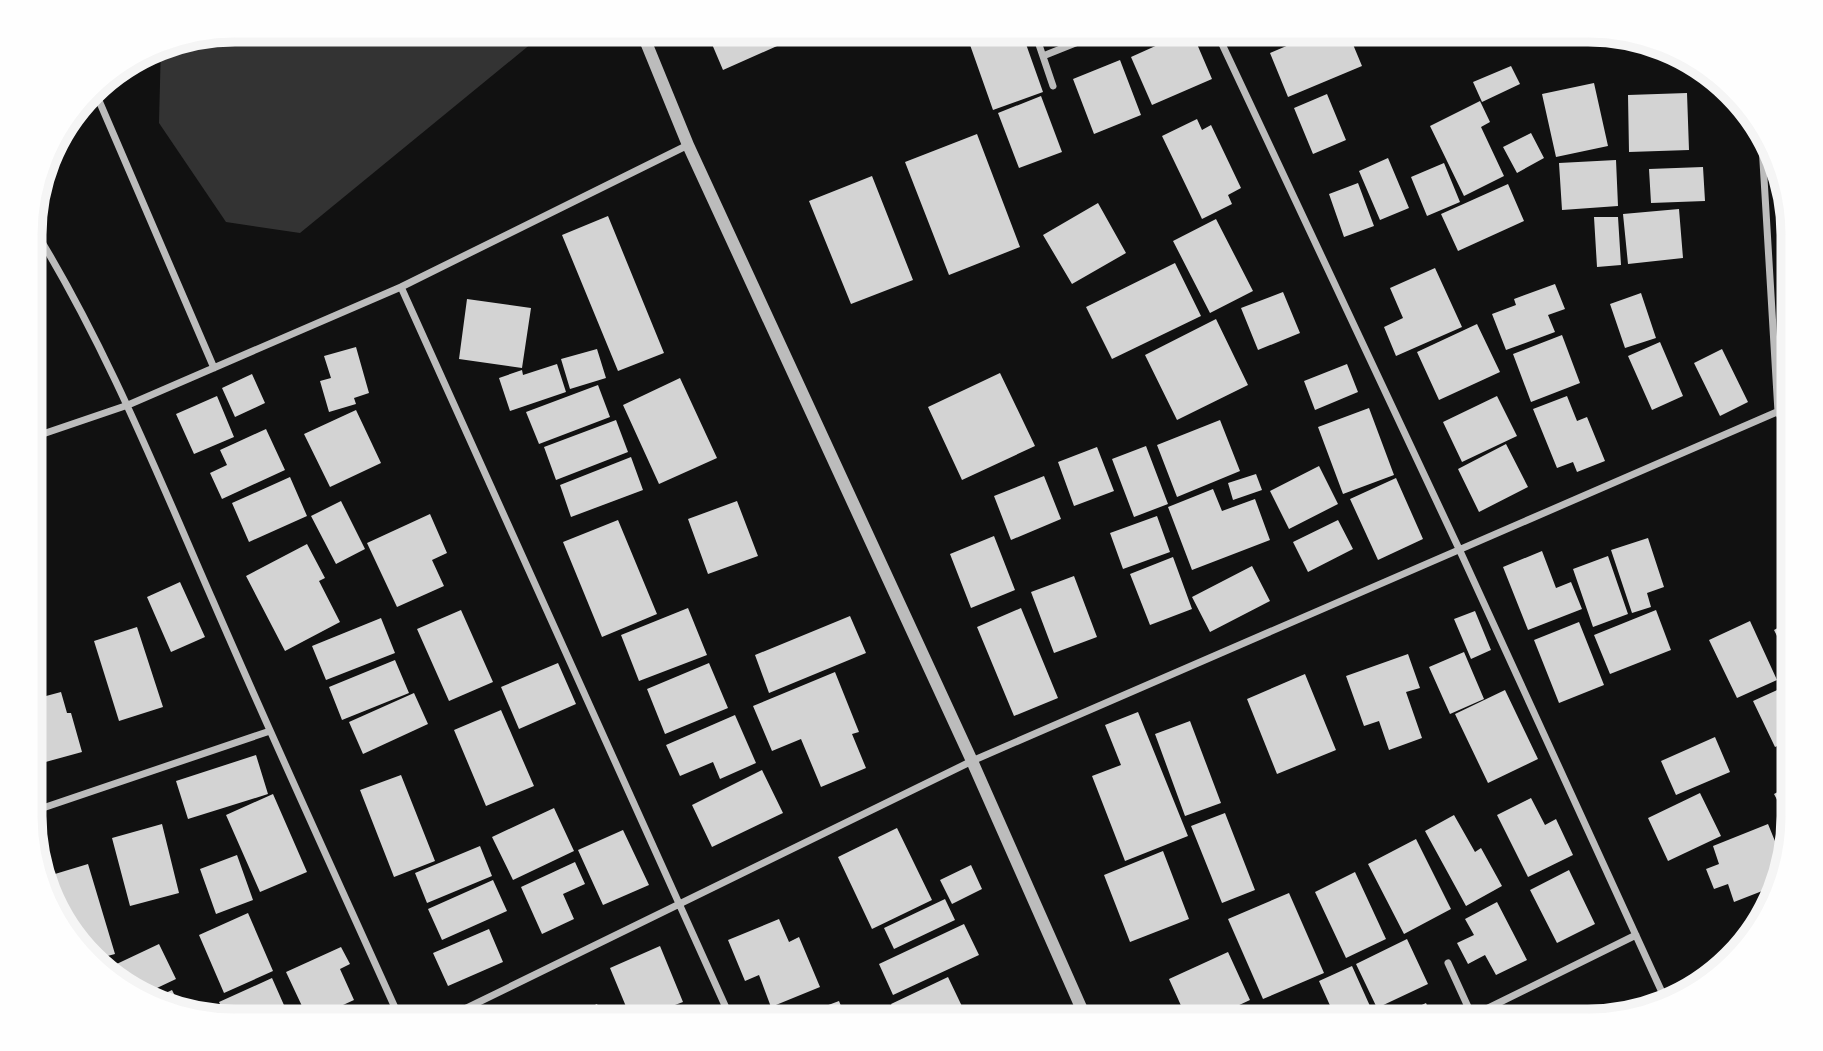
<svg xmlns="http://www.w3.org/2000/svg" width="1823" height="1051" font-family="'Sofia Sans Condensed',sans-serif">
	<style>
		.water { fill: #333 }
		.building { fill: #d3d3d3 }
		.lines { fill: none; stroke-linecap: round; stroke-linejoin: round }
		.minor { stroke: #bcbcbc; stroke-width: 7 }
		.tertiary { stroke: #bcbcbc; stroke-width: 12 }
		.rim { fill: none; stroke: #f5f5f5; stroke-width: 9 }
	</style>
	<rect width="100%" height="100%" fill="#111"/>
	<path class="water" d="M235 30H541L543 34 300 233 226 222 159 123 161 44Z"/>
	<path class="building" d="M706 30H781L786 42 723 70Z
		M1004 30H1021L1043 92 993 110 969 42Z
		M1191 30 1212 79 1152 105 1131 57Z
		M1324 30H1347L1362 66 1288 97 1270 53Z
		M1120 60 1141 115 1094 134 1073 79Z
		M1511 66 1520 84 1482 102 1473 82Z
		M1594 83 1608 146 1556 157 1542 94Z
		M1687 93 1689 150 1629 152 1628 95Z
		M1327 94 1346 140 1313 154 1294 108Z
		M1041 96 1062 152 1019 168 998 113Z
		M1480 101 1490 122 1481 127 1504 176 1464 196 1430 126Z
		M1197 119 1202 130 1211 125 1241 188 1228 195 1232 204 1202 219 1162 136Z
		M1531 133 1544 158 1517 173 1503 147Z
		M977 134 1020 247 949 275 905 162Z
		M1388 158 1409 208 1380 220 1359 171Z
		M1616 160 1618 206 1562 210 1559 163Z
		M1444 163 1460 202 1427 216 1411 177Z
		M1703 167 1705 201 1651 203 1649 169Z
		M872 176 913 280 851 304 809 201Z
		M1358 183 1374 226 1344 237 1329 194Z
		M1508 184 1524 221 1458 251 1441 214Z
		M1098 203 1126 253 1072 284 1043 235Z
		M1679 209 1683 258 1628 264 1623 214Z
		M608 216 664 353 618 371 562 235Z
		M1594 217H1618L1621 265 1597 267Z
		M1216 219 1253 291 1210 313 1173 241Z
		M1175 263 1201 316 1112 359 1086 307Z
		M1435 268 1462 327 1396 356 1384 327 1403 318 1390 288Z
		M1555 284 1565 309 1548 315 1555 332 1506 350 1492 314 1516 305 1514 299Z
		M1283 292 1300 333 1258 350 1241 308Z
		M1641 293 1656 338 1625 348 1610 304Z
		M467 299 531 308 522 368 459 359Z
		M1216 319 1248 385 1177 420 1145 355Z
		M1477 324 1500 372 1439 400 1417 352Z
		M1562 335 1580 383 1531 402 1513 354Z
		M1660 342 1683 396 1652 410 1628 356Z
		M356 347 369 393 354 398 356 404 329 412 320 381 331 378 324 356Z
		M597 349 606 378 570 389 561 359Z
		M1722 349 1748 402 1720 416 1694 363Z
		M557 364 566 392 510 411 499 378 522 370 523 375Z
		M1347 364 1358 392 1315 410 1304 381Z
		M1000 373 1035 446 962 480 928 407Z
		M252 374 265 403 235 417 222 388Z
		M680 378 717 458 659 484 623 405Z
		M598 385 610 417 539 444 526 412Z
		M217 396 234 437 194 454 176 414Z
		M1497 396 1517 436 1462 462 1443 422Z
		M1567 396 1577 421 1587 417 1605 461 1577 472 1573 462 1557 468 1533 409Z
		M1369 408 1394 475 1343 494 1318 427Z
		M356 410 381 463 330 487 304 434Z
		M616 420 628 452 556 480 544 447Z
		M1220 420 1240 471 1177 497 1157 445Z
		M266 429 285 470 222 499 210 473 227 465 220 450Z
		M1506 444 1528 487 1479 512 1458 469Z
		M1146 446 1168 504 1134 517 1112 459Z
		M1097 447 1114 491 1074 506 1058 462Z
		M631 457 643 490 571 517 560 485Z
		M1319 466 1338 504 1289 529 1270 491Z
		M1256 474 1262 490 1233 500 1228 483Z
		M1044 476 1061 519 1011 540 994 496Z
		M290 477 307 516 249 542 232 503Z
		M1396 478 1423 539 1378 560 1350 499Z
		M1213 489 1222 511 1255 499 1270 540 1192 570 1168 507Z
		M341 501 365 549 336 564 311 516Z
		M737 501 758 556 708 574 688 519Z
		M430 514 447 553 432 560 444 586 397 607 367 543Z
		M1157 516 1170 552 1123 569 1110 533Z
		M618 520 657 614 602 637 563 542Z
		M1338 520 1353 549 1308 572 1293 542Z
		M994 536 1015 590 971 608 950 554Z
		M1648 538 1664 587 1647 593 1651 607 1632 613 1611 550Z
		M307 544 325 578 319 581 340 622 285 651 246 576Z
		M1542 551 1556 588 1571 582 1582 609 1528 630 1503 567Z
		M1608 556 1628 614 1593 627 1573 569Z
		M1173 557 1192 609 1150 625 1130 574Z
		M1252 566 1270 601 1210 632 1192 597Z
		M1074 576 1097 637 1054 653 1031 592Z
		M180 582 205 637 171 652 147 597Z
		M688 608 707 655 639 681 621 635Z
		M1021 608 1058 698 1014 716 977 627Z
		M461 610 493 682 449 701 417 629Z
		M1656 610 1671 650 1610 674 1594 635Z
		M1475 611 1491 650 1471 659 1454 619Z
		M850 616 866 653 769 693 755 655Z
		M381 618 395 653 326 680 312 646Z
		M1793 620V668L1774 630Z
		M1750 621 1777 680 1737 698 1709 640Z
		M1579 622 1604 685 1559 703 1534 640Z
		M137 627 163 707 119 721 94 641Z
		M1464 652 1484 699 1450 714 1429 667Z
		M1408 654 1420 688 1406 692 1422 738 1389 750 1379 721 1364 726 1346 676Z
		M395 660 409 693 342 720 329 687Z
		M558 663 576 704 519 729 501 687Z
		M709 663 728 708 665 734 647 689Z
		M835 672 859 732 852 734 866 768 821 787 801 739 772 751 753 706Z
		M1305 674 1336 750 1277 774 1247 699Z
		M1788 685 1793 694V739L1775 747 1753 701Z
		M1505 690 1538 759 1488 783 1455 714Z
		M61 692 67 713H71L82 752 31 766V723H34L31 700Z
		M414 693 428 724 363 754 349 722Z
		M501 710 534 786 486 806 454 730Z
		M1138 712 1188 836 1125 861 1092 776 1121 765 1105 725Z
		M735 715 756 763 720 779 713 762 680 776 666 745Z
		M1190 721 1221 803 1185 816 1155 734Z
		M1715 737 1730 772 1676 795 1661 761Z
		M1793 746V770L1783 751Z
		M256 755 268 794 188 819 176 781Z
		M762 770 783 813 712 847 692 805Z
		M401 775 435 861 394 877 360 790Z
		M1793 784V819L1788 821 1774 794Z
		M1700 793 1721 836 1668 861 1648 818Z
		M273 794 307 872 260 892 226 815Z
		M1531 798 1545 825 1556 819 1573 855 1528 877 1497 815Z
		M554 808 574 851 513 880 492 837Z
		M1225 813 1255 890 1222 903 1191 826Z
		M1454 815 1475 852 1481 848 1502 886 1466 906 1425 831Z
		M162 824 179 893 130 906 112 838Z
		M1768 824 1783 861 1775 886 1734 902 1728 884 1714 889 1706 869 1719 864 1713 846Z
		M897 828 932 900 872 929 838 857Z
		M623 830 649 885 603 905 578 850Z
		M1416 839 1451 909 1404 934 1368 864Z
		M480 846 492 876 427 903 415 873Z
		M1163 851 1189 919 1130 942 1104 875Z
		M237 855 253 900 216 914 200 869Z
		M575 862 585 884 563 894 574 919 542 934 521 887Z
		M88 864 115 954 96 959 64 930 45 877Z
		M971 865 982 889 952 904 940 880Z
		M1569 870 1595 924 1557 943 1530 890Z
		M1355 872 1386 939 1346 958 1315 892Z
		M493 880 507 911 442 940 428 909Z
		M1289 893 1324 973 1263 999 1228 919Z
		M945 899 955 920 894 949 884 928Z
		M1497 902 1527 960 1496 975 1485 955 1468 964 1457 943 1474 935 1465 919Z
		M248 913 273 971 224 993 199 935Z
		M779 919 789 942 799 937 820 987 771 1007 759 975 745 981 728 940Z
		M964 924 979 955 893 995 879 964Z
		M489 929 503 962 448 986 433 953Z
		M1407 939 1428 984 1377 1008 1356 964Z
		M159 944 176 979 140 996 132 993 106 969Z
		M660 946 683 1002 632 1021 610 968Z
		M341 947 350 964 340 969 354 1000 332 1010 337 1021H309L286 972Z
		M1228 952 1250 1000 1205 1021H1188L1169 979Z
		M1352 966 1374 1015 1361 1021H1337L1319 981Z
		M948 977 969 1021H899L891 1004Z
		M272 978 291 1021H235L227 1019 219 1002Z
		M172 990 180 1006 153 999Z
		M839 1001 847 1021H786Z
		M1426 1003 1434 1021H1388Z
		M597 1004 605 1021H561Z
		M687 1011 692 1021H664Z"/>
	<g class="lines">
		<path class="minor" d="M1034 30 1053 86
			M1221 30 1222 44 1460 551 1666 1001
			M1043 56 1108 30
			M94 89 214 368
			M1761 128 1778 412 1793 442
			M31 224C105 343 157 473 213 601 274 742 338 881 401 1021
			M401 287 732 1021
			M31 438 128 405 401 287 688 145
			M31 812 270 731
			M1448 963 1474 1020
			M1472 1016 1636 935
			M440 1021 972 761 1793 405"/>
		<path class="tertiary" d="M641 30 688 145 972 761 1087 1021"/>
	</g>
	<path d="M0 0H1823V1051H0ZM235 42H1588A193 193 0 0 1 1781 235V816A193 193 0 0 1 1588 1009H235A193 193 0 0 1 42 816V235A193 193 0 0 1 235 42Z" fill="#fefefe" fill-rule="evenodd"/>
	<path class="rim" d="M235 42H1588A193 193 0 0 1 1781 235V816A193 193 0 0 1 1588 1009H235A193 193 0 0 1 42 816V235A193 193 0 0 1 235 42Z"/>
</svg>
